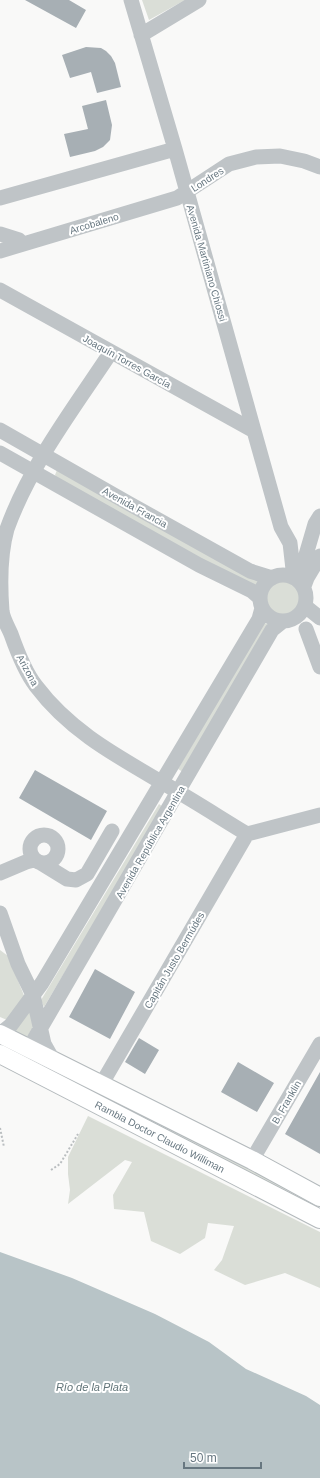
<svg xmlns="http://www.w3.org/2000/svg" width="320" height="1478" font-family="Arial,sans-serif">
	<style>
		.green { fill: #daded7 }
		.water { fill: #b8c4c7 }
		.building { fill: #a7afb4 }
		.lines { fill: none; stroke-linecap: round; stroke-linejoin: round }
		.major-casing { stroke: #b3b9bc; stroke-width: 20 }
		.path { stroke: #babec0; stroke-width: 2; stroke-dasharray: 2 2; stroke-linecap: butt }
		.minor { stroke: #bfc4c7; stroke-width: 15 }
		.major { stroke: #fff; stroke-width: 18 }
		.labels { text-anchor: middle; stroke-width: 4; stroke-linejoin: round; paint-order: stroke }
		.street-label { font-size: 10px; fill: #677780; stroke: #fff }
		.water-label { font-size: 11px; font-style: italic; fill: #627579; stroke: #fff }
	</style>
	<rect width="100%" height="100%" fill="#f9f9f8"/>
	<path class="green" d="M142 0H185L149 20Z
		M57 470 261 581 257 588 208 563 57 478 55 475Z
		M265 598a18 18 0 1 1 36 0a18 18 0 1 1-36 0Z
		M263 622 269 625 183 772 178 769Z
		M159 804 163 807 44 1007 41 1000Z
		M0 950 8 956 25 998 7 1020 0 1017Z
		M29 1009 35 1024 25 1040 12 1032Z
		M29 1056 309 1197 315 1204 313 1205 305 1203 27 1058Z
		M88 1116 320 1232V1288L285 1273 245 1285 214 1270 222 1260 234 1226 208 1223 205 1238 180 1254 151 1241 144 1212 114 1209 113 1195 132 1162 125 1160 68 1204 70 1190 68 1174V1157Z"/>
	<path class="water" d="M0 1252 72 1278 155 1314 209 1342 246 1369 306 1396 320 1405V1478H0Z"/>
	<path class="building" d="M25 0H69L86 10 76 28Z
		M86 47 101 48 106 51 111 56 115 63 121 87 97 93 91 72 70 78 62 55Z
		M106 100 112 125 110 140 103 147 95 151 70 157 64 134 88 129 82 106Z
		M35 770 107 811 91 840 19 798Z
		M95 969 135 992 110 1039 69 1017Z
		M139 1038 159 1050 145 1074 125 1062Z
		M238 1062 274 1083 257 1112 221 1092Z
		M320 1072V1154L285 1134Z"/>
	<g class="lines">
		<g class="major-casing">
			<g id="major">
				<path d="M0 1034 252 1160 320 1197"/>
				<path id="s1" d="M0 1054 320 1219"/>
			</g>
		</g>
		<path class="path" d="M0 1128 4 1147
			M51 1170 60 1164 78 1134"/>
		<path class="minor" d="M131 0 175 149 281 527 290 543 294 578
			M141 35 199 0
			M0 198 175 149
			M0 234 19 240 23 244
			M0 251 177 198 229 164 256 157 280 156 304 161 320 167
			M0 290 254 431
			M111 352C74 408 30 465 7 529 0 554 0 585 2 611 3 619 8 627 11 634 17 651 25 672 36 686 70 731 115 755 163 783 191 799 219 817 247 834L320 815
			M0 430 128 503 250 571 272 578
			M0 453 199 565 252 591 260 598
			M260 598a23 23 0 1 1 46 0a23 23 0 1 1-46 0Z
			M296 579 303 565 315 524 320 516
			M304 586 307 578 320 556
			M305 606 320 618
			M306 629 320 667
			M30 849a14 14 0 1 1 28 0a14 14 0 1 1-28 0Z
			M41 863 67 879 76 880 87 874 112 831
			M0 873 26 862 34 860
			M0 913 18 964 33 995 44 1044 53 1060
			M0 1034 11 1025 42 983 259 619 262 608
			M21 1057 29 1048 272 630 282 622
			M101 1085 247 834
			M252 1160 320 1044"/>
		<use href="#major" class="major"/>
	</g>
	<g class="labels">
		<g class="street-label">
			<text transform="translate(207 179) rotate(-33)" y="4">Londres</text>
			<text transform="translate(94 223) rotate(-17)" y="4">Arcobaleno</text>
			<text transform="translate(207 263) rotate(74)" y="4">Avenida Martiniano Chiossi</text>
			<text transform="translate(127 361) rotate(29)" y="4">Joaquín Torres García</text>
			<text transform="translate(135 507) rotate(29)" y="4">Avenida Francia</text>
			<text transform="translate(28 670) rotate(61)" y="4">Arizona</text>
			<text transform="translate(150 842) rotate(-60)" y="4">Avenida República Argentina</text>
			<text transform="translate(174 960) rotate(-60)" y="4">Capitán Justo Bermúdes</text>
			<text transform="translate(286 1102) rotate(-60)" y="4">B. Franklin</text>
			<text dy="4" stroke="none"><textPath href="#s1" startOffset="180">Rambla Doctor Claudio Williman</textPath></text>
		</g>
		<g class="water-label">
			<text x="92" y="1391">Río de la Plata</text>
		</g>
	</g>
	<path d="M184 1462v6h77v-6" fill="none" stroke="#677780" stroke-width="2"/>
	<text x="190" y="1462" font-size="12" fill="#677780" stroke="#ffffff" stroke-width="3" paint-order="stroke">50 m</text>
</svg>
